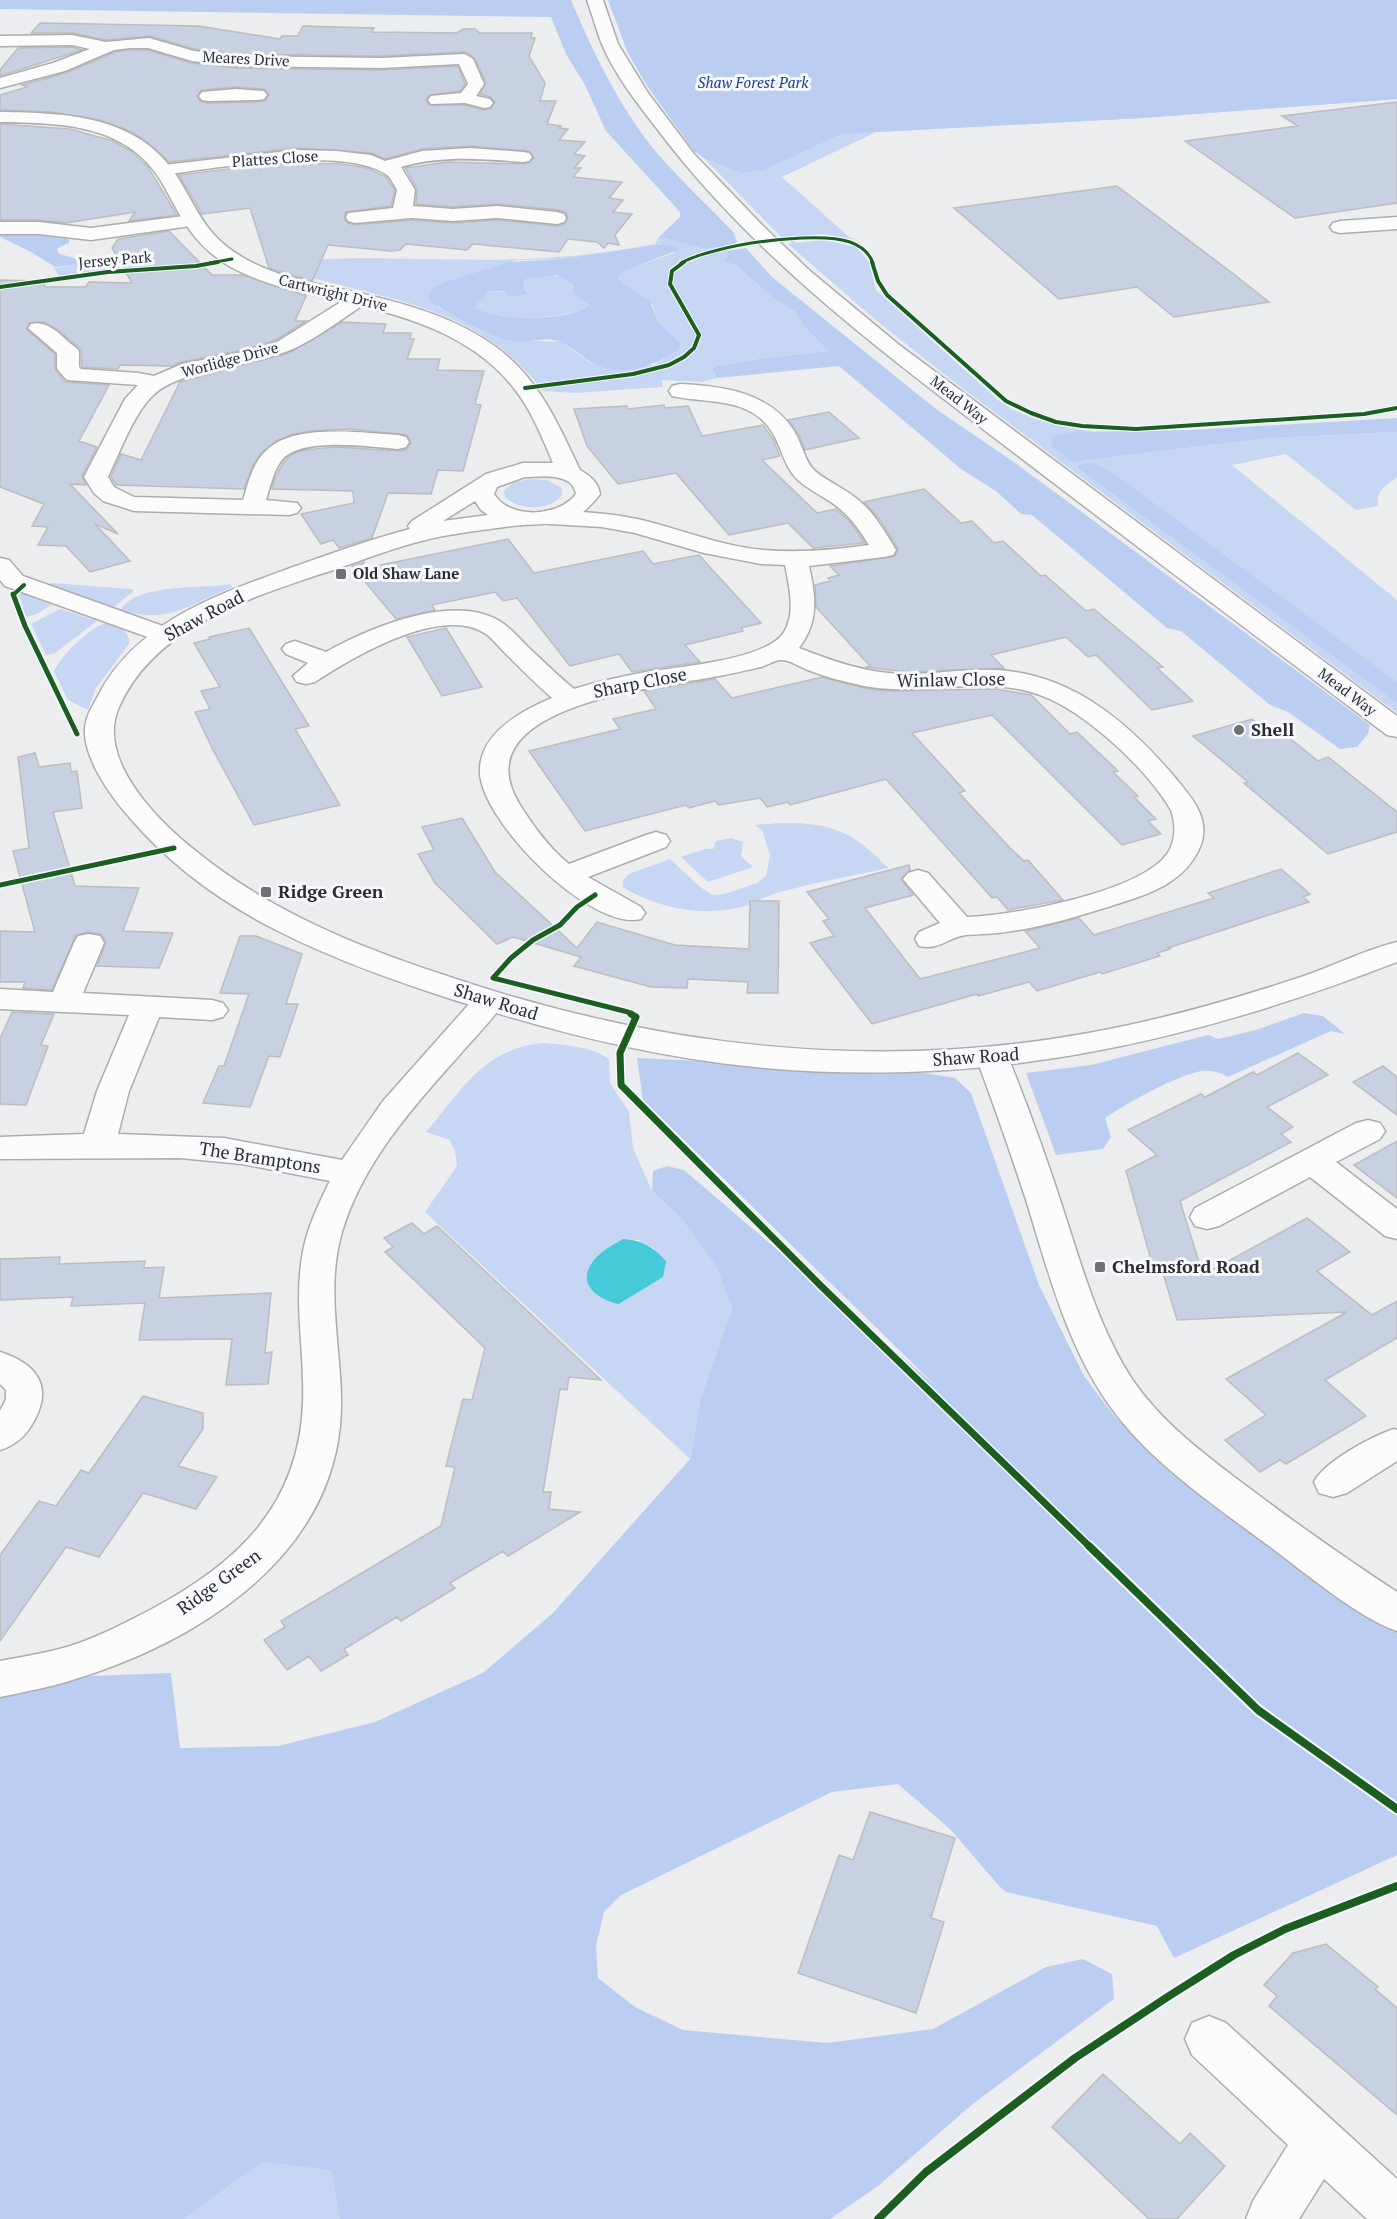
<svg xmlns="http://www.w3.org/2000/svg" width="1397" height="2219" font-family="'PT Serif',serif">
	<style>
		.green { fill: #c7d6f3; fill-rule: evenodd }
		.forest { fill: #bbcef2; fill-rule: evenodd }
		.water { fill: #46c9d9 }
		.building { fill: #c8d1e1; stroke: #bcbdbf; stroke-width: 1.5; fill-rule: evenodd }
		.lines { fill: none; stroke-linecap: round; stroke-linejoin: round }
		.street-casing { stroke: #acadaf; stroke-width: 3 }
		.secondary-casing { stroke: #acadaf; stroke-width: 3 }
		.street { fill: #fcfcfd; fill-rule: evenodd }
		.secondary { fill: #fcfcfd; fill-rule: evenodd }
		.cycleway-far4-casing { stroke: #f6f9fe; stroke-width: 5 }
		.cycleway-far3-casing { stroke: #f6f9fe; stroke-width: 6 }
		.cycleway-far2-casing { stroke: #f6f9fe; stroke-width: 8 }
		.cycleway-far1-casing { stroke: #f6f9fe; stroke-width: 10 }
		.cycleway-casing { stroke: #f6f9fe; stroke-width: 12 }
		.cycleway-far4 { stroke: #1b5e20; stroke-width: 3 }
		.cycleway-far3 { stroke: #1b5e20; stroke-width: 4 }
		.cycleway-far2 { stroke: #1b5e20; stroke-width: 5 }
		.cycleway-far1 { stroke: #1b5e20; stroke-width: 7 }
		.cycleway { stroke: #1b5e20; stroke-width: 8 }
		.poi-dot { fill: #707174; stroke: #f6f9fe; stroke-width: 2 }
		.labels { text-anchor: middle; stroke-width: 6; stroke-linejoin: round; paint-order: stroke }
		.far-street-label { font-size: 15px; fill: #2d2e31; stroke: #f6f9fe }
		.far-park-label { font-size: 15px; font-style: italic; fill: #183e99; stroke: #f6f9fe }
		.far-poi-label { font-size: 15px; font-weight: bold; fill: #2d2e31; stroke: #f6f9fe; text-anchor: start }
		.street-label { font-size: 18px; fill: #2d2e31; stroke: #f6f9fe }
		.poi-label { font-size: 18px; font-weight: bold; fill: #2d2e31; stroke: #f6f9fe; text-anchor: start }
	</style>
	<rect width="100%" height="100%" fill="#ebedef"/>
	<path class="green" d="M608 0H1397V99L1142 118 876 132 782 177 849 237 858 240 822 234 791 237 796 243 823 240 856 247 869 262 876 290 998 400C1027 421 1061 427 1096 432L1059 434 1072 462 1269 438 1397 432V478C1386 484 1375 492 1378 506L1356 510 1286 454 1232 465 1397 600V713L954 382 877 321 788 244 792 243 786 238H782L704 158 694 151 648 87 628 53Z
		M659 237 705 249 738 245 736 249 728 251 727 257 723 259 737 266 773 298 795 312 806 329 828 351 757 359 717 366 712 368 717 378 702 382 662 380V387L576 393 543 391C470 295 368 301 265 263 352 253 440 262 527 259 570 257 613 252 655 244ZM663 244 674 253 621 272 618 277 622 283 653 305 657 322 679 343V350L654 365 591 363 561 342 503 339 437 307 447 281 518 260 560 259Z
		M112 259 117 269 59 276 54 268Z
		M546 275C557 275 564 277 573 284L575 294 590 305C570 321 496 321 473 307L490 291 527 293 523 285 526 279Z
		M529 479 547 480 562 488V495C550 511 519 511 505 497L504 491 513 483Z
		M53 583 131 589 134 591 114 607H109L43 584Z
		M230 584 233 587C189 604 169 625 121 610 136 583 202 589 230 584Z
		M22 593 51 605 37 614 26 617 19 595Z
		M60 609 97 621 55 653 46 655 31 624Z
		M107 623C118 626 130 630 129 644L96 688 88 710 68 700 54 672C59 657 91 626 107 623Z
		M780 823C829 822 854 831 888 868 851 876 813 883 776 893 764 897 754 904 742 907 704 917 656 908 623 887V880L629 874 670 859 700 887 712 895 725 894 757 883 766 876 770 855 762 830 755 825Z
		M731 838 743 842 741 856 753 867 708 882 681 857 705 849H713L716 841Z
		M542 1043C564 1045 591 1046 609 1059L610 1083 629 1112 633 1148 652 1191 681 1218 717 1268 732 1309 701 1397 690 1459 425 1212 457 1166 455 1151 450 1140 426 1132C461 1091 483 1049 542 1043ZM623 1239 638 1240 654 1248 663 1277 619 1304 610 1246Z
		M262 2162 331 2169 340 2219H184Z"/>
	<path class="forest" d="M0 0H571C594 54 619 107 657 153 681 181 709 206 734 233L738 245 705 249 659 237 680 217V212L606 131 585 85 566 54 551 17 0 9Z
		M608 0H1397V99L1142 118 841 134 764 170 741 173 704 158 694 151 648 87 628 53Z
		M20 231 69 238V243L58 248 57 251 60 254 80 260 81 264 55 267 31 252 0 237V232Z
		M663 244 677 246 678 250 622 272 618 277 622 283 650 301 658 322 680 343 679 350C653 367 617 379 589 361 578 354 566 342 553 340 540 338 526 343 512 341 497 340 443 311 430 301L429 294 434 288 447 281 509 262 560 259ZM556 275 573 284 574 294 590 305C570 322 496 321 474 307L490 291H504L510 297 527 294 523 285 526 279Z
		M746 248 772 277 936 409 1018 465 1370 725 1368 734 1357 747 1340 749 1288 712 1270 705 1181 631 1167 628 1032 515 1021 514 996 491 961 469 839 366 717 378 712 368 717 366 757 359 828 351 806 329 795 312 773 298 737 266 723 260 727 257 728 251Z
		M1397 418V432L1269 438 1072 462 1051 445 1052 439 1059 434 1073 432 1192 430Z
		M1086 463 1096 464 1113 473 1397 682V703L1078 468V465Z
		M1304 1013 1323 1016 1345 1034 1331 1031 1228 1077C1221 1072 1207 1069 1197 1072 1170 1079 1129 1102 1105 1118L1111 1137 1103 1149 1056 1155 1026 1073 1091 1065 1208 1035 1218 1039 1256 1030Z
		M637 1058 913 1071 955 1078 971 1093 1039 1285 1084 1376 1115 1417 1207 1502 1397 1632V1855L1174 1958 1157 1926 1006 1892 999 1886 951 1830 898 1784 832 1792 621 1895 604 1912 596 1946 598 1978 635 2007 683 2030 827 2043 933 2029 1046 1967 1083 1959 1112 1974 1114 1999 974 2103 878 2186 830 2219H340L331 2170 262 2162 184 2219H0V1693L66 1677 171 1673 180 1748 278 1746 375 1722 483 1673 553 1613 690 1459 701 1397 732 1309 717 1268 681 1218 652 1191 653 1171 667 1166 684 1170 936 1386 643 1100Z"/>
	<path class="water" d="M623 1239C643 1240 653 1247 666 1261L663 1277 619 1304C602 1301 578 1287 590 1266 596 1254 612 1245 623 1239Z"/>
	<path class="building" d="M40 23 199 26 280 39 282 36H298L303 26 374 28 372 32 456 33 464 29H475L480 33H532L531 38H535L529 56 545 83 540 101H556L547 124 561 126 559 128 568 129 559 140 585 142 574 154 585 156 574 168H581L573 177 622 182 609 198 623 200 613 212 632 214 615 235 619 245 608 243 604 248 597 242 568 239 559 252 473 244 467 250 406 244 400 250 391 251 328 245 312 281 285 273 269 268 250 208 202 214 179 175 278 163 341 164 367 168 386 177 395 190 391 206 346 212 344 216 346 222 354 225 412 220 453 223 497 220 557 226 565 224 568 217 565 212 558 210 497 204 453 207 416 204 417 189 405 168 447 162 523 164 529 163 534 158 529 151 470 146 422 149 385 159 371 153 296 148 169 162 144 139 123 128 100 120 51 112 0 110V95L27 87 22 85 66 73 115 52 130 50H148L191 63 237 68 381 70 458 66 465 84 460 91 429 95 426 100 429 105H465L483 110 490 109 495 102 490 97 480 94 486 83 475 58 466 52 381 56 237 54 194 49 150 36 106 40 72 33H31ZM236 87 264 89 269 95 266 100 258 102 208 103 200 101 197 96 202 90Z
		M72 47 82 50 0 76V70L18 48Z
		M1397 102V203L1295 218 1185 141 1298 126 1282 116Z
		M0 124 70 129 113 141 132 152 148 167 177 215 129 221 135 212 66 223 39 220H0Z
		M1117 186 1231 272 1269 302 1174 317 1137 287 1059 299 954 208Z
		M169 231 212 275H243L306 296 295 321H306L276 340 247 349 182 362 172 366 120 365 118 369 82 367 81 349 61 332 44 322 29 323 27 330 55 354V369L65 382 109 385 79 441 97 447 82 476 86 485 70 484 118 534 95 524 130 561 90 572 66 546 38 545 48 527 32 526 44 504 0 487V280L43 281 45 287H86L89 282 132 283 112 248 118 239Z
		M342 322 386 324 383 333H411L410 339H414L407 359H440L437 370 484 371 475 404 481 405 463 471 438 470 431 494 388 493 372 538 339 548 333 540 321 544 301 514 354 503 353 491 272 489 274 481 283 463 291 455 304 450 336 447 399 451 407 449 411 443 407 435 348 429 311 431 293 434 278 440 261 453 253 465 244 489 116 485 111 477 121 454 141 460 180 382 289 353Z
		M664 405 665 408 688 406 702 436 763 425 773 439 780 456 762 460 817 513 836 509 851 523 865 543 813 548 788 523 729 535 676 473 618 484 587 446 574 409 627 406 628 409Z
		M829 412 859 438 805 450 799 435 788 420Z
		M924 489 961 523 972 521 994 543 1003 541 1041 576 1045 575 1086 611 1094 609 1163 667 1157 668 1193 701 1152 710 1096 655 1088 657 1066 637 991 655 1004 668 908 672 865 667 870 666 816 607 815 585 830 581 828 578 839 575 830 566 895 556 898 549 881 521 864 502Z
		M508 539 534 573 643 551 653 564 699 555 761 623 741 628 743 631 685 645 700 662 632 672 619 654 570 666 517 598 503 601 495 592 432 605 435 610 396 619 352 566 364 562 361 569Z
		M249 628 309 726 295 729 340 805 254 825 213 750 195 712 210 709 201 691 220 687 194 643 210 639 209 637Z
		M446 628 482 687 442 696 407 637Z
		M822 677 864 688 886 691 996 689 1031 695 1070 734 1077 732 1118 771 1113 772 1138 796 1134 797 1156 819 1148 821 1161 834 1122 845 992 715 912 733 965 791 959 793 1011 849 1024 861 1028 860 1063 900 1008 910 997 897 992 898 886 779 790 805 788 802 767 807 760 798 719 805 715 801 689 808 686 805 585 831 529 751 620 729 613 719 656 709 644 691 715 679 732 698Z
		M1252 719 1266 730 1276 727 1318 761 1328 757 1397 812V832L1328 854 1244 783 1248 782 1193 736Z
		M35 753 39 767 70 763 71 772 77 771 82 808 53 812 75 886 139 888 123 931 173 933 159 968 97 966 106 942 100 934 89 932 76 935 52 990 23 988 25 982H0V931L35 932 13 851 29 848 18 757Z
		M462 818 495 872 577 948 597 922 675 945 749 949 750 901H779L778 993H747L748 982 688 979 687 988 651 987 574 966 581 957 513 937 497 944 435 883 418 854 434 850 422 827Z
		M909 865 910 870 901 879 913 895 865 908 920 979 1040 948 1025 931 1079 918 1094 935 1214 898 1208 893 1281 869 1310 894 1303 897 1309 902 1168 948 1170 949 1157 953 1160 956 1102 974 1100 972 1037 991 1029 982 978 996 977 994 872 1024 810 943 834 936 823 921 829 919 807 892Z
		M240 936H256L302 954 286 1004H298L280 1057 269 1056 250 1107 203 1103 219 1066H224L249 994 220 993Z
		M12 1012 54 1014 41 1045 48 1046 26 1105 0 1104V1039Z
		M1298 1053 1328 1075 1267 1107 1293 1127 1281 1134 1291 1142 1180 1201 1203 1275 1307 1218 1350 1252 1317 1271 1372 1315 1397 1301V1338L1325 1380 1366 1416 1286 1464 1280 1460 1260 1472 1225 1440 1266 1415 1226 1379 1347 1312 1177 1320 1163 1273 1155 1274 1126 1171 1157 1155 1128 1130 1201 1094 1205 1097 1253 1072 1257 1075Z
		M1383 1066 1397 1077V1115L1353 1082Z
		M1397 1141V1198L1354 1165Z
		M412 1223 424 1234 437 1226 601 1380 569 1377 567 1390 560 1389 543 1492H551L549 1509 580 1512 508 1556 503 1551 450 1583 455 1588 401 1621 397 1617 344 1649 348 1655 321 1671 309 1656 287 1670 264 1640 285 1627 281 1621 441 1526 455 1467 446 1466 463 1399 472 1400 485 1348 385 1252 393 1247 384 1238Z
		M60 1257 59 1264 145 1261 144 1268 164 1267 159 1298 271 1293 265 1353 272 1352 268 1384 226 1385 232 1339 139 1340 145 1303 71 1306 73 1297 0 1300V1259Z
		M143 1396 203 1413V1429L178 1466 217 1477 196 1509 143 1493 99 1557 66 1547 0 1641V1555L39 1501 56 1506 81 1470 89 1473Z
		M870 1812 955 1838 931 1918 944 1922 916 2013 798 1973 839 1855 853 1860Z
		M1326 1944 1378 1987 1375 1989 1397 2008V2115L1269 2006 1277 1996 1264 1985 1293 1953Z
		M1103 2074 1180 2144 1190 2133 1225 2166 1177 2219H1149L1052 2127Z"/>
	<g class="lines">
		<g class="street-casing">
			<path id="street" d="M72 35 106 42 149 38 194 51 237 56 381 58 465 54 473 59 484 84 476 96 490 99 493 103 490 107 484 108 465 103 431 104 428 100 431 96 461 93 468 84 459 64 381 68 237 66 192 61 148 48H130L114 50 65 71 0 88V78L53 63 90 49 72 45 0 46V36Z
				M236 89 264 91 267 95 264 99 258 100 208 101 202 100 199 96 202 92Z
				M470 148 523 152 529 153 532 157 529 161 523 162C482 159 441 155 401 167L415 190 413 206 453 209 497 206 557 212 564 214 566 218 564 222 557 224 497 218 453 221 412 218 355 223 348 221 346 217 348 213 393 208 397 190C394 185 391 178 387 175 345 145 213 168 163 175L157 174 154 170 157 166 163 165 296 150 336 151 371 155 385 161 422 151Z
				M191 215 198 217 201 221 198 225 91 240 39 234H0V222H39L91 228Z
				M1397 217V229L1340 233 1333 231 1330 227 1333 223 1340 221Z
				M359 293 366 295 369 299 366 303C345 317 310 343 288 351 252 365 187 369 158 391 136 407 120 452 108 477L114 487 134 497 243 500C248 483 253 462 267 450 294 423 363 433 398 435L406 437 409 442 406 447 398 449C370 447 300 436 281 461 273 472 270 488 266 500L297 503 301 508 297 513 289 515 134 511 103 501 94 493 84 477 125 399 138 385 67 380 57 369V353L28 328 31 324C48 319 62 337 75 347L79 351V367L81 369 139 373 154 376 182 364 248 351 277 342 352 295Z
				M680 384C722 386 770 392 794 431 802 443 804 461 815 471 828 482 844 488 857 499 874 512 885 532 896 550L893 555 884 557 809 566C816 597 819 622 799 648 835 662 869 674 908 674 941 674 975 667 1008 671 1077 679 1129 724 1173 775 1190 796 1212 818 1200 847 1185 882 1150 894 1117 904 1083 915 1047 926 1012 931 996 934 981 934 966 935 948 937 939 951 919 946L915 939 919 932 940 923 903 879 908 873 918 870 928 873 967 917C1012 916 1140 892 1167 854 1176 841 1176 825 1171 810 1147 769 1085 711 1040 695 983 674 922 697 864 686 845 682 826 677 808 670 800 667 790 660 782 660 777 659 767 665 761 667 743 671 726 675 708 678 651 688 460 708 520 805 534 827 549 848 569 864L646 835 656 832 666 835 670 841 666 847 588 877 641 907 645 913 641 919C591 932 475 817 480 767 483 731 523 710 552 698 536 684 521 669 505 653 499 647 493 639 486 634 442 604 353 657 315 682L306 684 297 682 293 676 308 663 286 654 282 649 286 644 295 641 326 652C369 628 458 590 504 624 512 630 520 639 527 646 543 661 558 676 574 689 596 682 619 677 641 673 673 667 767 661 784 632 796 613 789 586 785 565L761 564 704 553 635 533 602 527 550 524 542 522 538 517 542 512 550 510C581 512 612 513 642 520 682 530 721 546 763 550 799 553 833 550 869 545 861 532 852 519 840 509 828 498 811 492 798 480 784 467 782 448 772 432 750 396 707 404 672 396L669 391 672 386Z
				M0 558 9 560 23 576 174 630 178 635 174 640 165 643 156 640 5 586 0 580Z
				M89 934 100 936 104 943 83 993 212 1000 223 1003 228 1010 223 1017 212 1020 159 1017 129 1091 118 1134 224 1138 342 1160 383 1101 478 994 489 991 500 994 505 1001C491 1022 472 1040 456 1059 410 1110 362 1165 342 1232 323 1296 346 1362 340 1426 326 1564 190 1645 69 1681 47 1688 23 1692 0 1697V1661C22 1657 45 1653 67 1647 96 1638 123 1624 150 1610 237 1564 299 1506 303 1403 305 1354 294 1306 302 1257 306 1230 318 1205 330 1181L242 1164 180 1158 0 1159V1137L84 1134 97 1091 129 1015 0 1009V989L53 992 74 943 78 936Z
				M992 1047 1003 1050 1008 1057C1029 1109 1048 1162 1065 1215 1083 1271 1100 1330 1132 1379 1161 1422 1204 1454 1245 1485 1294 1522 1345 1558 1397 1592V1631C1358 1618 1303 1571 1269 1546 1218 1508 1163 1471 1123 1423 1071 1361 1050 1278 1027 1203 1011 1154 994 1105 976 1057L981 1050Z
				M1368 1120 1380 1123 1385 1131 1380 1139 1336 1162 1397 1209V1239L1385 1236 1310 1177 1219 1226 1207 1229 1195 1226 1190 1217 1195 1208 1356 1123Z
				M0 1352C35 1363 54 1385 34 1421 26 1436 16 1445 0 1450V1411L6 1399V1390L0 1384Z
				M1394 1429 1397 1430V1461L1347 1493 1333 1497 1319 1493 1314 1482C1324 1462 1372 1436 1394 1429Z
				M1209 2016 1226 2023 1397 2179V2219H1367L1324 2179 1299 2219H1246L1253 2201 1288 2145 1192 2055 1185 2039 1192 2023Z"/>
		</g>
		<g class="secondary-casing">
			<path id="secondary" d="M587 0H603L618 44 648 93 694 154 762 225 810 271 898 344 1397 716V737L1387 735C1264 642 1140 549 1017 455 889 357 756 260 658 130 637 103 614 74 601 42 596 28 592 14 587 0Z
				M0 112C67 113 139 115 178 178 199 212 205 235 242 257 277 278 319 284 359 293 420 307 489 327 529 379 551 406 565 439 580 470 590 476 598 482 600 494 574 530 550 522 512 526 489 529 466 532 443 536 407 543 373 556 339 568 259 595 156 623 119 707 96 758 155 818 192 848 267 910 355 946 447 976 653 1046 868 1072 1083 1034 1158 1021 1232 1000 1304 976 1335 965 1365 950 1397 942V962C1186 1044 982 1089 755 1067 650 1057 547 1030 448 998 389 979 331 958 276 930 221 902 170 865 130 818 111 797 83 758 85 728 86 716 93 705 99 694 138 620 222 593 296 566 333 553 371 539 410 529L408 526 412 521 486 474 523 463H553C542 437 531 409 513 387 472 335 404 315 341 301 303 293 263 285 229 266 194 245 182 219 164 186 130 124 63 123 0 122ZM525 477C540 477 573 472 576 494 559 517 510 520 494 494L497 487ZM475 501 481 510 488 515 443 521Z"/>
		</g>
		<use href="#street" class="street"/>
		<use href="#secondary" class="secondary"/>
		<g class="cycleway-far4-casing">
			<path id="cycleway-far4" d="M210 263 232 259
				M681 263C713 245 816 230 850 242 861 246 869 252 873 263"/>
		</g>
		<g class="cycleway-far3-casing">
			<path id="cycleway-far3" d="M872 262 878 281 887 295 1006 401 1031 413 1056 422 1082 426 1136 429 1364 414 1397 408
				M0 287 108 272 196 266 218 262
				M525 388 633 374 669 365 684 357 694 348 699 335 670 284 672 271 684 262
				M13 595 24 585"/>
		</g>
		<g class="cycleway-far2-casing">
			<path id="cycleway-far2" d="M13 594 25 626 77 734
				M0 885 174 848
				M595 895 577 907 560 925 533 940 511 958 493 978 628 1012 634 1016"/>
		</g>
		<g class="cycleway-far1-casing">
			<path id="cycleway-far1" d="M631 1014 636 1017 620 1053 621 1085 822 1287 1090 1547"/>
		</g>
		<g class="cycleway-casing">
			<path id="cycleway" d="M1089 1546 1258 1710 1397 1809
				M878 2219 926 2172 1075 2058 1169 1996 1234 1955 1285 1929 1397 1886"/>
		</g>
		<use href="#cycleway-far4" class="cycleway-far4"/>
		<use href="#cycleway-far3" class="cycleway-far3"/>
		<use href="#cycleway-far2" class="cycleway-far2"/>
		<use href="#cycleway-far1" class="cycleway-far1"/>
		<use href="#cycleway" class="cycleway"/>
	</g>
	<g class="poi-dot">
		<rect x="335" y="568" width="12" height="12" rx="3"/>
		<circle cx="1239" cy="730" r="6"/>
		<rect x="260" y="886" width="12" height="12" rx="3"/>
		<rect x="1094" y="1261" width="12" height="12" rx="3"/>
	</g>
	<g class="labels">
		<g class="far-street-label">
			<text transform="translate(246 59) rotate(3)" y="5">Meares Drive</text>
			<text transform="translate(275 159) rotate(-4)" y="5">Plattes Close</text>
			<text transform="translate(115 260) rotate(-5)" y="5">Jersey Park</text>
			<text transform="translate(333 293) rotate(14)" y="5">Cartwright Drive</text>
			<text transform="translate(230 360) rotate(-15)" y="5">Worlidge Drive</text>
			<text transform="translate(959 400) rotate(38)" y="5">Mead Way</text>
			<text transform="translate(1347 692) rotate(37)" y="5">Mead Way</text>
		</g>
		<g class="far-park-label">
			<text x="753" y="88">Shaw Forest Park</text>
		</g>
		<g class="far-poi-label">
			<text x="353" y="579">Old Shaw Lane</text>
		</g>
		<g class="street-label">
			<text transform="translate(204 616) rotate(-28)" y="6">Shaw Road</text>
			<text transform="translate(951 680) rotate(-1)" y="6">Winlaw Close</text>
			<text transform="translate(640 683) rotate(-11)" y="6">Sharp Close</text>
			<text transform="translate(496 1002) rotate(17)" y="6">Shaw Road</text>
			<text transform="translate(976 1057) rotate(-4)" y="6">Shaw Road</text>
			<text transform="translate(260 1158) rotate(9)" y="6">The Bramptons</text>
			<text transform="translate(219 1582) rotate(-36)" y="6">Ridge Green</text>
		</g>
		<g class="poi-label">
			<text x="1251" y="736">Shell</text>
			<text x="278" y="898">Ridge Green</text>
			<text x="1112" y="1273">Chelmsford Road</text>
		</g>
	</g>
</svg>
